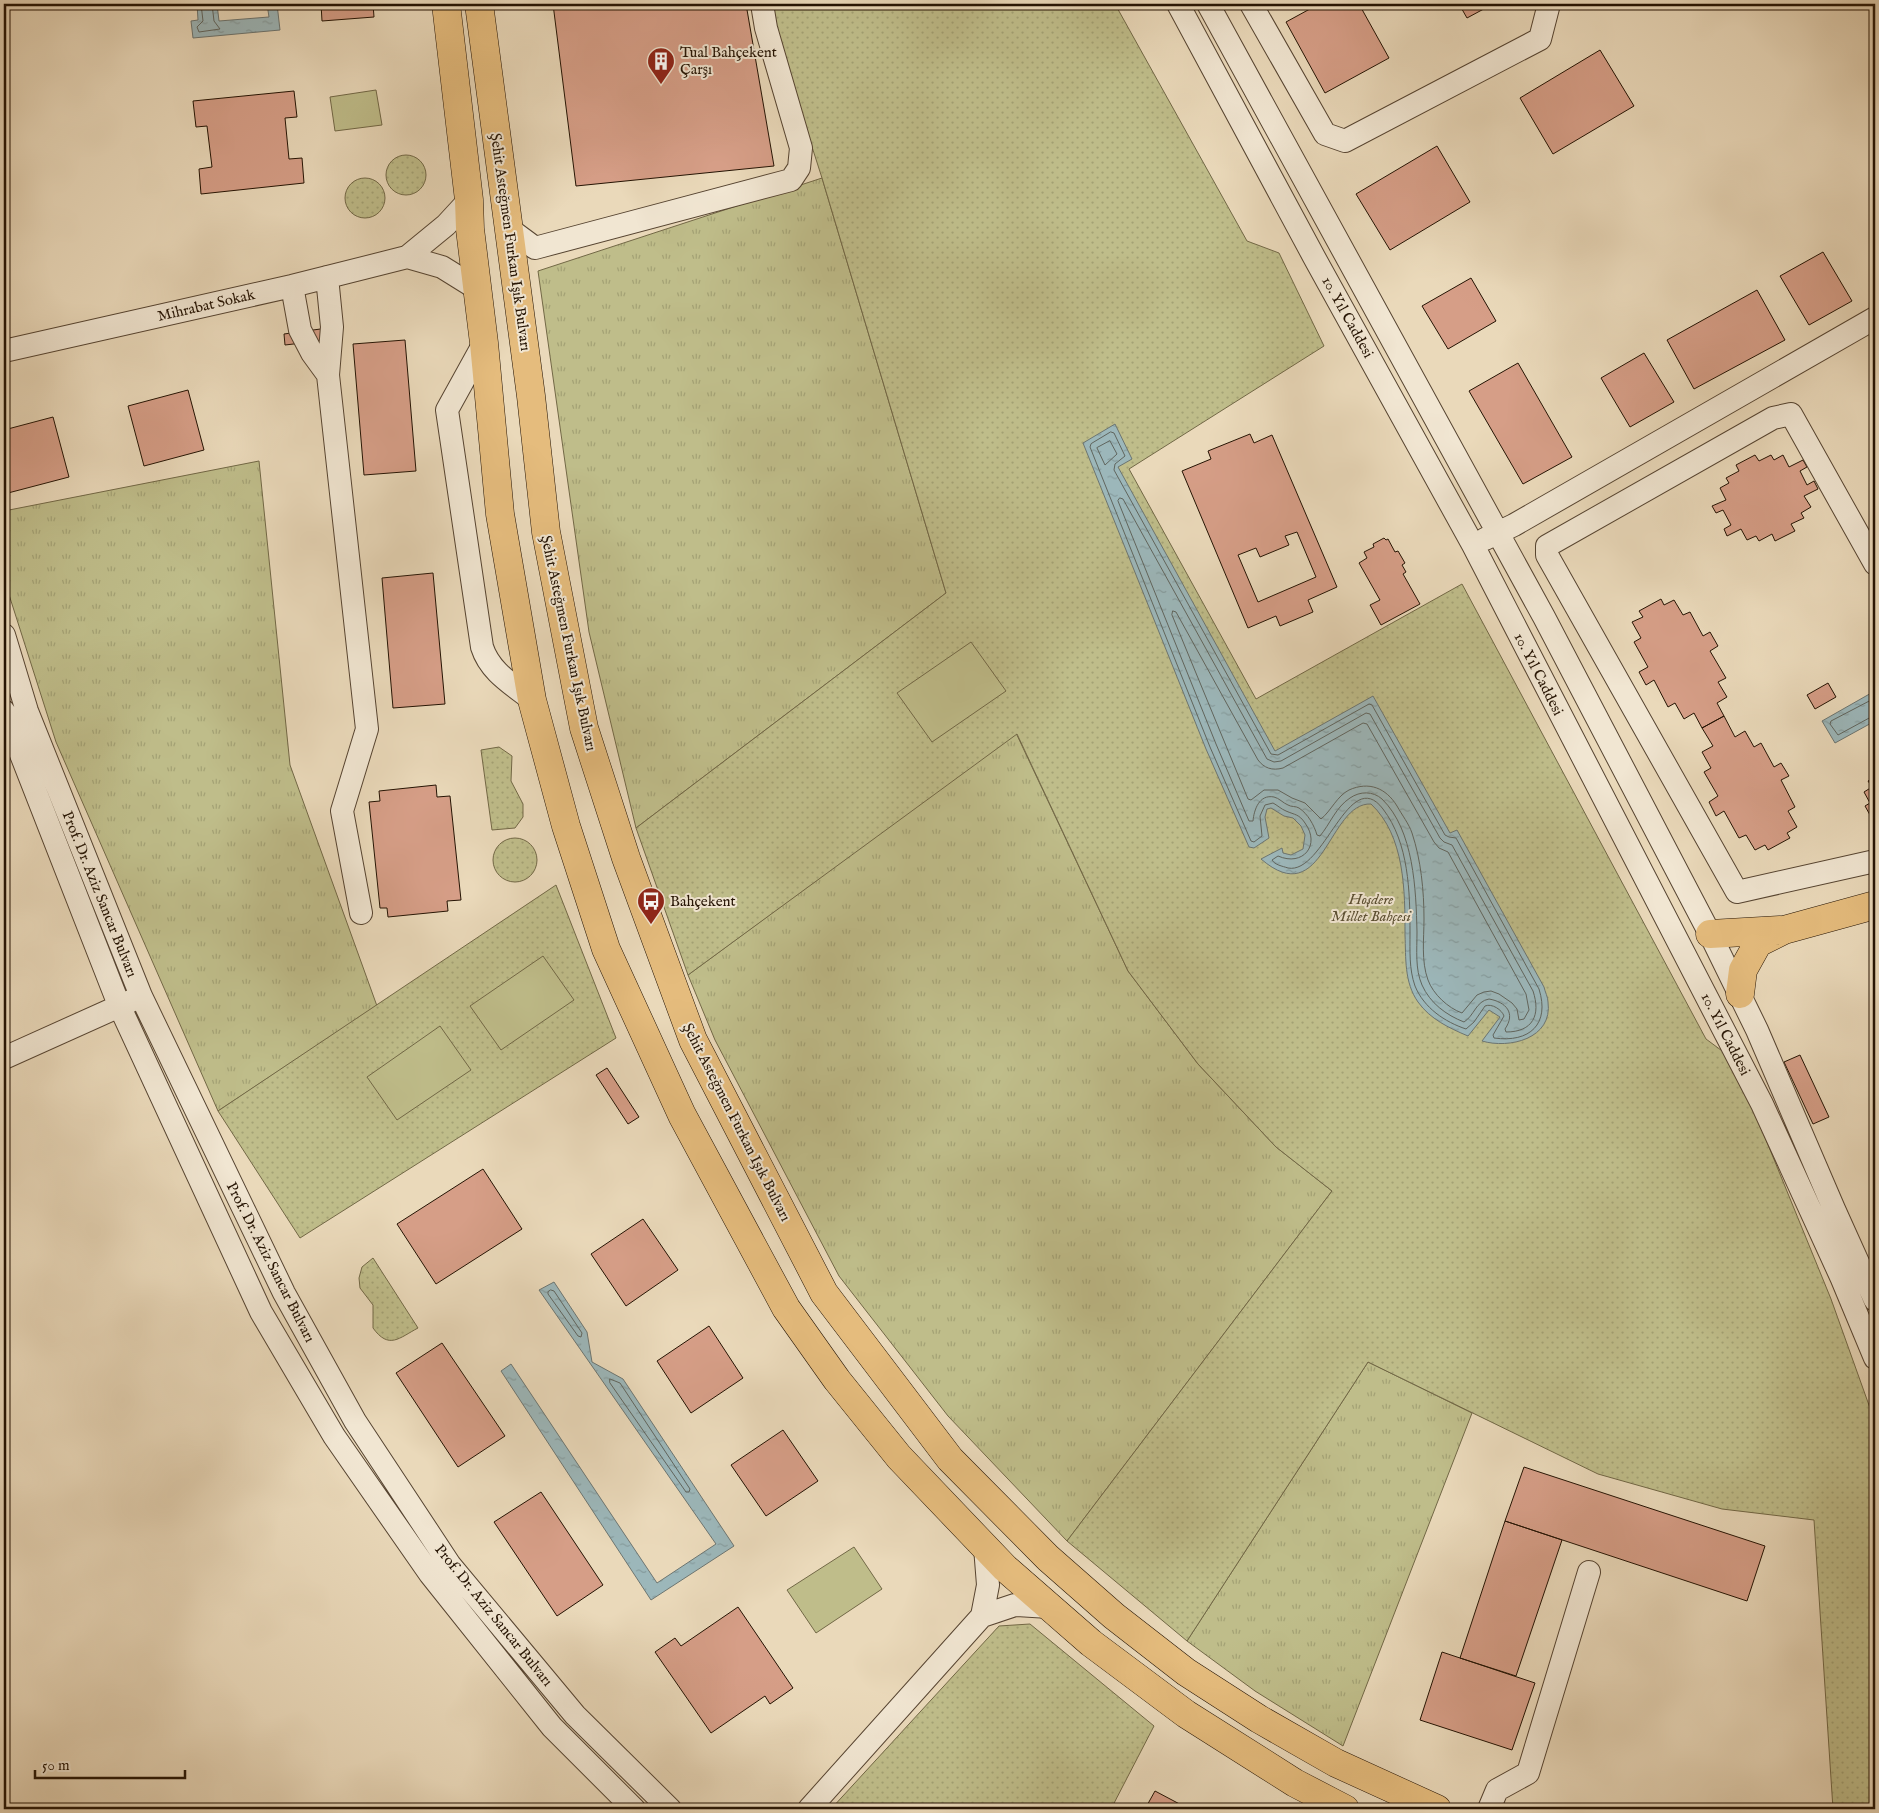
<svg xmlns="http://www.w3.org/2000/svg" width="1879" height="1813" font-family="'IM FELL English',serif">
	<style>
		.grass { fill: url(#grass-tufts); stroke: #726846 }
		.park { fill: url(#park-dots); stroke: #726846 }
		.garden { fill: #bfbd8a; stroke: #726846 }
		.water { fill: url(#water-ripples); stroke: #6c7571 }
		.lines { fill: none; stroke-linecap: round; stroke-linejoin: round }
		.shore { stroke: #60655e; stroke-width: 1 }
		.building { fill: #d69e87; stroke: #241303; fill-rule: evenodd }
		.minor-casing { stroke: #564431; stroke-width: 24 }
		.major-casing { stroke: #241303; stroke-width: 29 }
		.minor { stroke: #f1e6d2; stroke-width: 22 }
		.major { stroke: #e5bc7d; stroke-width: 28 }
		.labels { text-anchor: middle; stroke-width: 4; stroke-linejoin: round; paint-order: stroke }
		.poi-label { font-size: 15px; fill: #241303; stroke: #f1e6d2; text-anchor: start }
		.street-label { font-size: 15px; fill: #241303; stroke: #f1e6d2 }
		.park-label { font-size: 15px; font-style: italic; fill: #5a4e32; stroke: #f1e6d2 }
	</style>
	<defs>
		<pattern id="grass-tufts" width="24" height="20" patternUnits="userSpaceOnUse" patternTransform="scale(1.25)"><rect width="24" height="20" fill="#bfbd8a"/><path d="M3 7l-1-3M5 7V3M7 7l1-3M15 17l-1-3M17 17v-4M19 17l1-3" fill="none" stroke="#a4a275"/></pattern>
		<pattern id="park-dots" width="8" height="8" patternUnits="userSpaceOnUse" patternTransform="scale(1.25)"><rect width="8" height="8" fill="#bfbd8a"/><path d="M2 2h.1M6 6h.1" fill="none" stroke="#a4a275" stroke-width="1.8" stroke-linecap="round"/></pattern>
		<pattern id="water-ripples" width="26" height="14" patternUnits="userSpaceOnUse" patternTransform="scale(1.25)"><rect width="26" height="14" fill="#9cb7ba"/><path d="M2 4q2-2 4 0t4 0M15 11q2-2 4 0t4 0" fill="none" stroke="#869c9e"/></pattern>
	</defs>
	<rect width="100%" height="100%" fill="#ead9ba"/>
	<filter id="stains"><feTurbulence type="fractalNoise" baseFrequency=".004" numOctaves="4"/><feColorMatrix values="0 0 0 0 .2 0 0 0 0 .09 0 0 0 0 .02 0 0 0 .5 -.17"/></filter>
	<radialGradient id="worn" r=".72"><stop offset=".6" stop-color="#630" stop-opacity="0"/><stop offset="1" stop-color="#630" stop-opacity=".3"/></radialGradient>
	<path class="grass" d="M822 178 946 593 636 828 589 632 538 271Z
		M259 461 290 765 377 1006 218 1111 56 742 4 579V511Z
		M1016 733 1128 971 1198 1064 1276 1147 1332 1191 1067 1541 948 1416 839 1276 715 1040 688 975Z
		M1368 1362 1472 1413 1343 1746 1255 1691 1187 1641Z"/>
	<path class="park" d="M769 4H1115L1247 241 1279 253 1324 346 1129 469 1256 699 1462 584 1706 1039 1733 1059 1831 1299 1875 1422V1809H1833L1814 1520 1722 1509 1598 1474 1368 1362 1187 1641 1067 1541 1332 1191 1276 1147 1198 1064 1128 971 1017 734 688 975 636 828 946 593 822 178 771 19Z
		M386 175a20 20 0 1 1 40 0a20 20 0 1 1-40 0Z
		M345 198a20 20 0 1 1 40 0a20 20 0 1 1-40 0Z
		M499 747 512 756 511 781 523 804V817L515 828 492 830 481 750Z
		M493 860a22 22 0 1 1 44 0a22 22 0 1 1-44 0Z
		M556 885 616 1038 300 1238 218 1111Z
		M373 1258 418 1328C399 1338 389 1350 373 1328V1305L360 1288 359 1278 362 1267Z
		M1030 1624 1154 1726 1111 1809H831L999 1626Z"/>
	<path class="garden" d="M376 90 382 125 335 131 330 97Z
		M971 642 1006 691 932 742 897 693Z
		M543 956 574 1000 501 1050 470 1006Z
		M440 1026 471 1070 397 1120 367 1077Z
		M854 1547 882 1589 816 1633 787 1590Z"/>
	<path class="water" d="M197 4H217L219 21 269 17 267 4H277L280 30 193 38 191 21 198 20Z
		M1115 424 1132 459 1118 467 1275 751 1373 696 1450 833 1457 830 1544 987C1545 992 1548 997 1548 1002 1553 1039 1509 1049 1482 1041L1500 1017 1489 1010 1468 1036C1449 1028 1430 1019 1418 1002 1404 982 1406 958 1405 935 1405 891 1405 836 1371 804 1328 802 1324 913 1261 859L1282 848 1283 853 1291 855 1303 849 1305 835 1301 826 1293 818 1284 816 1271 808 1267 809 1265 817 1269 838 1254 848 1249 847 1206 749 1083 443Z
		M1873 692 1875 697V721L1835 743 1822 721Z
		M554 1282 587 1332 592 1362 623 1379 734 1546 651 1600 501 1371 511 1364 657 1583 716 1544 539 1290Z"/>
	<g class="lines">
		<path class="shore" d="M201 4 203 21 197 27 199 32 220 29 214 21 212 4
			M1111 432 1114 433 1125 456 1115 464 1114 470 1271 754 1278 755 1369 704 1372 705 1445 835 1449 837 1456 838 1539 989C1550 1024 1530 1043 1494 1038L1493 1035 1504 1016C1502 1010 1492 1003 1485 1006L1474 1022 1466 1029C1445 1022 1424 1008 1415 986 1409 969 1410 951 1410 933 1410 892 1409 843 1383 809 1349 764 1324 875 1288 868 1282 866 1275 865 1272 860L1278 856C1303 867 1321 845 1305 823 1299 814 1295 815 1286 811 1281 809 1277 805 1273 803L1265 805 1260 816 1262 836 1254 842 1251 841 1210 747 1090 447 1091 444Z
			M1110 441 1117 454 1105 465 1097 448Z
			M1120 498 1123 499 1267 759 1274 762 1281 761 1366 713 1370 714 1440 838 1444 842 1452 845 1533 991C1541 1015 1533 1032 1506 1032L1505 1029C1516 1013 1506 1002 1489 999 1476 1001 1474 1016 1464 1022 1446 1015 1430 1003 1422 985 1415 969 1417 950 1417 932 1416 890 1414 830 1382 799 1373 791 1360 791 1350 798 1336 807 1330 824 1320 836L1317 835C1314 825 1308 814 1299 808 1296 806 1291 807 1288 805 1283 803 1279 798 1274 797 1259 794 1254 810 1253 821H1249L1216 744 1118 501Z
			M1173 611 1176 612 1258 760C1264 768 1272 771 1283 768L1363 723 1367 724 1434 842 1439 848 1448 852 1526 994 1529 1010 1524 1019 1519 1020 1517 1009 1512 1003 1499 994 1491 991 1484 992 1477 995 1462 1013C1448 1008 1433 994 1428 980 1421 961 1424 939 1424 919 1424 891 1421 860 1412 833 1409 824 1402 815 1397 806 1386 788 1369 781 1349 790 1337 796 1331 811 1321 819L1305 803 1292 798 1278 790H1264L1251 800 1248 799 1172 615Z
			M1875 698 1831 721 1830 724 1838 735 1871 717H1875
			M551 1290 554 1291 582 1333 581 1337 578 1336 548 1294V1292Z
			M610 1379 620 1383 690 1489 689 1492H686L610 1383Z"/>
	</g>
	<path class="building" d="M321 4H373L374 17 322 21Z
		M553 4H746L774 166 576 186Z
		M1319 4H1359L1389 58 1325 93 1286 22Z
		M1459 4H1493L1467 18Z
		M1600 50 1634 106 1553 154 1520 98Z
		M294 91 297 117 285 118 289 159 302 158 304 183 201 194 199 169 212 167 207 126 196 127 193 101Z
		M1437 146 1470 202 1390 250 1356 194Z
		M1823 252 1852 301 1809 325 1780 276Z
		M1471 278 1496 321 1448 349 1422 306Z
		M1757 290 1785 340 1694 389 1667 340Z
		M335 327 336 339 285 345 284 334Z
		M405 340 416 471 364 475 353 344Z
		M1644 353 1674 402 1630 427 1601 378Z
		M1518 363 1572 457 1523 484 1469 391Z
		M188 390 204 450 144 466 128 406Z
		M53 417 69 477 8 493 4 476V430Z
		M1250 434 1254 443 1272 435 1337 587 1308 600 1313 612 1280 626 1276 616 1248 628 1182 471 1211 459 1208 451ZM1297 532 1316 577 1258 602 1238 555 1256 548 1260 557 1289 545 1285 536Z
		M1755 455 1759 461 1771 455 1774 460 1783 455 1789 467 1803 460 1807 467 1800 471 1807 485 1814 481 1818 489 1804 496 1811 507 1801 513 1804 518 1791 524 1795 531 1775 541 1772 534 1759 541 1756 536 1747 540 1741 529 1727 536 1724 529 1731 525 1723 510 1716 513 1712 506 1726 500 1720 488 1729 483 1726 478 1739 471 1736 465Z
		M1384 538 1386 540 1388 539 1395 552 1398 551 1405 563 1402 565 1406 572 1403 574 1420 604 1381 625 1370 605 1380 600 1359 563 1367 558 1364 552 1374 547 1373 544Z
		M433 573 445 704 393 708 382 578Z
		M1661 599 1664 605 1674 600 1683 615 1690 612 1703 636 1710 632 1718 646 1710 651 1726 678 1718 682 1727 697 1717 703 1724 716 1702 728 1694 713 1684 719 1675 703 1668 707 1654 680 1646 685 1639 672 1648 667 1634 642 1641 638 1632 622 1643 617 1639 611Z
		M1828 683 1836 697 1815 709 1807 695Z
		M1724 716 1735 737 1745 731 1754 747 1761 743 1774 767 1781 763 1789 776 1781 780 1795 807 1788 811 1797 827 1787 833 1790 838 1768 850 1765 845 1755 850 1746 835 1739 838 1724 811 1716 816 1709 802 1718 796 1704 772 1711 768 1702 752 1713 746 1702 728Z
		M1875 777V824L1865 806 1870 803 1864 792 1872 787 1868 781Z
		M436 785 437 797 450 796 461 900 447 901 448 911 388 917 387 908H380L369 802 380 801 379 791Z
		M1800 1055 1829 1117 1813 1124 1784 1062Z
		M607 1068 639 1117 628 1124 596 1075Z
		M483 1169 522 1229 436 1284 397 1224Z
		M643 1219 678 1270 626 1306 591 1254Z
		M709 1326 743 1378 691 1413 657 1361Z
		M442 1343 505 1436 458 1467 396 1373Z
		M783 1430 818 1481 766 1516 731 1465Z
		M1524 1467 1765 1546 1747 1601 1505 1521Z
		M541 1492 603 1585 557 1616 494 1522Z
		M1505 1521 1562 1540 1516 1676 1460 1658Z
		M738 1607 793 1688 770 1704 765 1696 711 1733 655 1652 675 1638 681 1646Z
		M1442 1652 1535 1683 1512 1750 1420 1720Z
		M1155 1791 1189 1809H1145Z"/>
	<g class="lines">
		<g class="minor-casing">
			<path id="minor" d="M1178 4 1314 257 1473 545 1762 1104 1842 1279 1875 1358
				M1208 4 1544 617 1710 934 1757 1030 1834 1209 1875 1300
				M1251 4 1325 134 1345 141 1540 39 1549 4
				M508 228 535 248 791 180 799 168 801 148 766 28 762 4
				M407 257 442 267 479 290
				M327 277 332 327 328 375 367 729 342 811 361 913
				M292 286 300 330 312 353 328 375
				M484 343 447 410 482 647C490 672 512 684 532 700
				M4 351 292 286 407 257 446 225 469 200
				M1485 539 1514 525 1875 318
				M1875 564 1791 414 1773 418 1547 546V555L1737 892 1875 861
				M4 635 27 711 141 996 284 1293 355 1421 450 1565 575 1715 670 1809
				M4 711 119 1005 261 1312 334 1436 430 1574 552 1727 634 1809
				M4 1058 133 1000
				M985 1547 988 1585 982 1616 1015 1605 1049 1607
				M809 1809 982 1616
				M1489 1809 1497 1790 1528 1773 1589 1572"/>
		</g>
		<g class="major-casing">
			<path id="major" d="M446 4 469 200 470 229 484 343 500 514 532 700 566 826 606 949 682 1115 786 1308 837 1380 899 1457 1005 1568 1091 1643 1186 1714 1295 1783 1345 1809
				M479 4 531 396 546 532 584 728 626 858 693 1040 824 1293 950 1459 1048 1558 1114 1616 1186 1672 1259 1719 1336 1763 1437 1809
				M1710 934 1780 930
				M1740 994 1743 970 1758 943 1784 930 1875 905"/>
		</g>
		<use href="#minor" class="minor"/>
		<use href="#major" class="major"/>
	</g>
	<defs>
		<g id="building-pin" transform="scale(1.4375)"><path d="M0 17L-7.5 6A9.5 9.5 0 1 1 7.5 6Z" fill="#8f2418" stroke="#f1e6d2"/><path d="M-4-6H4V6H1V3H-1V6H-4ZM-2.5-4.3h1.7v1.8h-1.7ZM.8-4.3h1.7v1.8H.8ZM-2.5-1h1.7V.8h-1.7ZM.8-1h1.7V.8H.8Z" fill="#fff"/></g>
		<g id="bus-pin" transform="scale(1.4375)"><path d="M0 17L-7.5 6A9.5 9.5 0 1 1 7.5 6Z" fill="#8f2418" stroke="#f1e6d2"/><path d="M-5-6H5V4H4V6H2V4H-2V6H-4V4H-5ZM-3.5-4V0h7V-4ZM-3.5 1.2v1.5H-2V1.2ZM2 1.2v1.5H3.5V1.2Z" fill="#fff"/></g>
	</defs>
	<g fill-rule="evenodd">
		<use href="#building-pin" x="661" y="61"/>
		<use href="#bus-pin" x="651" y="901"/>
	</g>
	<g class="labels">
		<g class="poi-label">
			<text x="680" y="57">Tual Bahçekent<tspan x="680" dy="17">Çarşı</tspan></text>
			<text x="670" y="906">Bahçekent</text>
		</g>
		<g class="street-label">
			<text transform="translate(511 242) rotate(82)" y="5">Şehit Asteğmen Furkan Işık Bulvarı</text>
			<text transform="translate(206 305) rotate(-13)" y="5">Mihrabat Sokak</text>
			<text transform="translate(1348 317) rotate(61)" y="5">10. Yıl Caddesi</text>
			<text transform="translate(569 643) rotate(78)" y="5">Şehit Asteğmen Furkan Işık Bulvarı</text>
			<text transform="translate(1539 674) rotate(63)" y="5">10. Yıl Caddesi</text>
			<text transform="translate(100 894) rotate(68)" y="5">Prof. Dr. Aziz Sancar Bulvarı</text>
			<text transform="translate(1726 1034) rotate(63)" y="5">10. Yıl Caddesi</text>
			<text transform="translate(737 1122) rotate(63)" y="5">Şehit Asteğmen Furkan Işık Bulvarı</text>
			<text transform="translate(271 1262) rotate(63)" y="5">Prof. Dr. Aziz Sancar Bulvarı</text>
			<text transform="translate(494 1615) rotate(51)" y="5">Prof. Dr. Aziz Sancar Bulvarı</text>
		</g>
		<g class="park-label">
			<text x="1371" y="904">Hoşdere<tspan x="1371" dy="17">Millet Bahçesi</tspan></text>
		</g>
	</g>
	<rect width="1879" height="1813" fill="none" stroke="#ead9ba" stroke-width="20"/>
	<rect x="5" y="5" width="1869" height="1803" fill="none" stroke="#241303" stroke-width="2.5"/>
	<rect x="10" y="10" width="1859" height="1793" fill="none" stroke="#241303"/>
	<path d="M35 1770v8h150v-8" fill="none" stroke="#241303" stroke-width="2.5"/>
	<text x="42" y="1770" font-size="15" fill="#241303" stroke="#f1e6d2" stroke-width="4" paint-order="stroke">50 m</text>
	<rect width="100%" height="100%" filter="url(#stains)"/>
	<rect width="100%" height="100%" fill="url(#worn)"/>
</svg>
